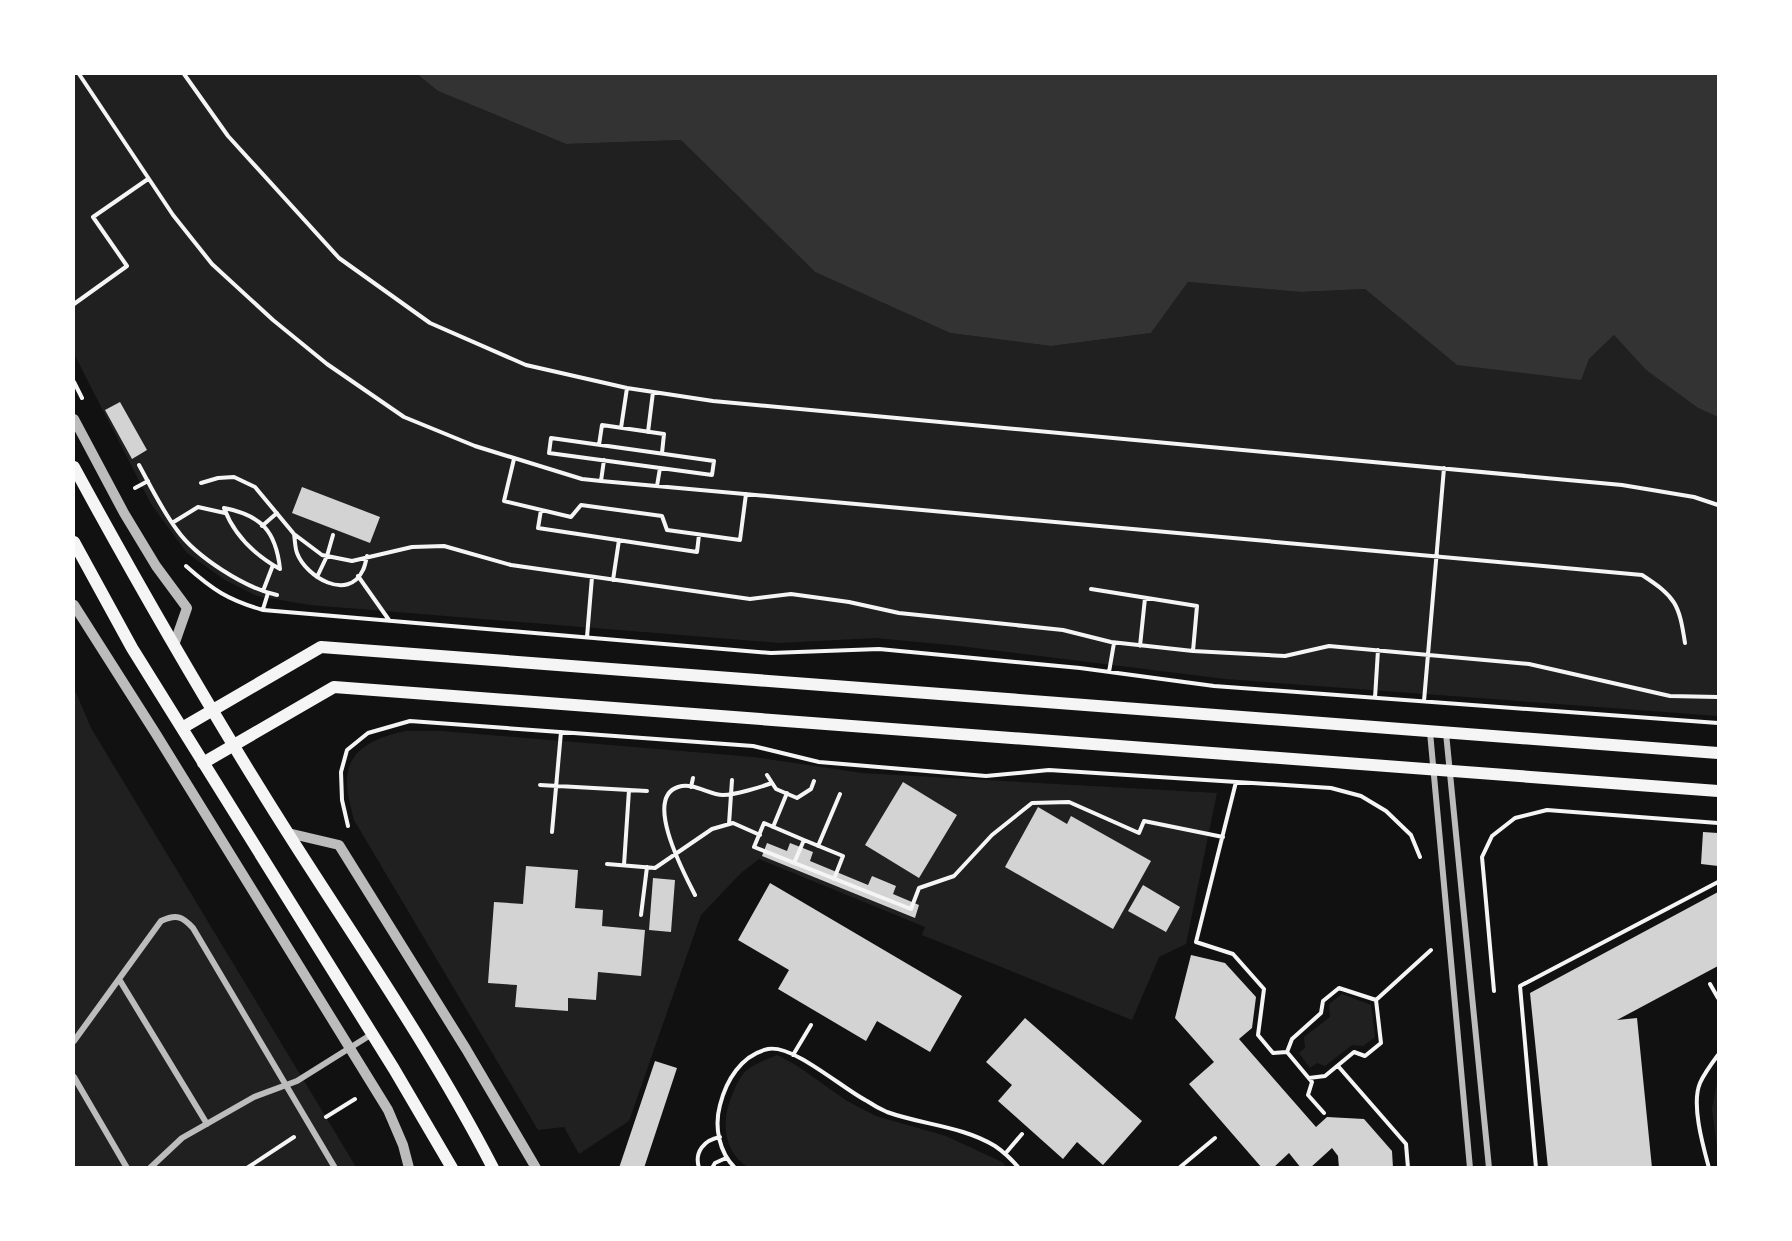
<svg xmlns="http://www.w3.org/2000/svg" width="1792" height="1241" font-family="'Varela Round',sans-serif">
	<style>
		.green { fill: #202020 }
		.water { fill: #333 }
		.building { fill: #d3d3d3 }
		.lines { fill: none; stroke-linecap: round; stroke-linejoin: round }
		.path { stroke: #f5f5f5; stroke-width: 4 }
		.minor { stroke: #bcbcbc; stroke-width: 6 }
		.tertiary { stroke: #bcbcbc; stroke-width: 10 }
		.secondary { stroke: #f5f5f5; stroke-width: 12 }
	</style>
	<rect width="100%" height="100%" fill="#111"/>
	<path class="green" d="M74 74H417L438 91 566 144 681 140 815 272 950 333 1051 346 1151 333 1188 282 1301 292 1365 289 1457 365 1589 359 1614 335 1646 370 1698 408 1718 417V716L1225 679 960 646 875 638 780 643 310 605 257 596 225 580 187 553 151 504 74 354Z
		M74 688 91 728 356 1167H74Z
		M405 731H442L753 757 862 773 1217 793 1186 944 1159 957 1132 1020 922 935 925 927 759 859 741 873 701 915 629 1121 579 1154 564 1127 538 1130 354 820C351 807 346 791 347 778 349 747 379 737 405 731Z
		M1342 994 1371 1005 1375 1037 1363 1046 1352 1045 1325 1066 1317 1063 1310 1068 1299 1053 1305 1048 1304 1037 1330 1017 1329 1004Z
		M777 1055 796 1065 847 1101 876 1116 946 1136 1002 1162 1006 1167H748C722 1151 721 1119 733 1093 736 1085 741 1074 748 1069 756 1063 768 1059 777 1055Z
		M1718 1077V1153L1712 1109Z"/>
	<path class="water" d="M417 74H1718V417L1698 408 1646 370 1614 335 1589 359 1581 380 1457 365 1365 289 1301 292 1188 282 1151 333 1051 346 950 333 815 272 681 140 566 144 438 91Z"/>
	<path class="building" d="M120 402 147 450 132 459 105 410Z
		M302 487 380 517 370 543 292 513Z
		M903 782 957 815 919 878 865 845Z
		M1038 807 1067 824 1071 816 1151 861 1113 929 1005 867Z
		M1703 832 1718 833V866L1701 864Z
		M767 843 787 851 790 843 813 852 810 861 868 885 872 876 896 886 893 894 919 905 915 918 762 856Z
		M526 866 578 870 575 908 603 910 602 926 645 930 641 976 598 972 596 1000 568 998V1011L515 1007 517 985 488 983 494 902 523 904Z
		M653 878 675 880 671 932 649 930Z
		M770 883 962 996 930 1052 877 1021 866 1041 778 989 789 970 738 940Z
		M1143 885 1180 907 1166 932 1128 911Z
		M1718 892V966L1617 1020 1637 1018 1652 1168H1548L1530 993Z
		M1191 955 1225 963 1256 997 1252 1028 1239 1039 1316 1127 1327 1117 1364 1119 1392 1151 1393 1168H1339L1338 1156 1332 1148 1310 1168H1301L1289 1153 1273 1168H1262L1189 1084 1214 1062 1175 1018Z
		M1025 1018 1142 1121 1103 1165 1077 1142 1063 1159 998 1101 1012 1085 986 1062Z
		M655 1061 677 1068 644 1168H619Z"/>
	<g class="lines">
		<path class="path" d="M79 74 173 215 212 264 273 320 327 364 404 417 475 446 582 479 601 481 1642 575C1676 597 1679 604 1685 643
			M184 74 228 136 339 258 430 323 526 365 627 388 713 401 1622 485 1694 497 1718 505
			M74 304 127 266 93 217 148 179
			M74 382 82 398
			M621 428 627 388
			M648 432 653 392
			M551 438 714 461 712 475 549 453Z
			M599 445 602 425 664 434 662 453
			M514 459 504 501 571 517 581 505 662 516 667 530 740 540 746 494
			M139 465C151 487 162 510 177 530 196 557 245 588 277 595
			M601 481 604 460
			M201 483 218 478 234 477 255 487 294 534 322 555 352 561 412 547 444 546 511 565 750 599 791 594 849 602 899 613 1063 630 1111 642 1193 651 1285 656 1329 646 1529 664 1670 696 1718 697
			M657 486 660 468
			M135 488 148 481
			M224 508C261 515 276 531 280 569 255 555 234 535 224 508Z
			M541 510 538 528 697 552 699 535
			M172 523 198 507 225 513
			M262 526 277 513
			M294 534C295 540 295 548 297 553 306 577 348 602 363 570 365 566 366 561 367 556
			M186 566C213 590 228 600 263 610L771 653 879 649 1080 668 1214 686 1718 723
			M358 576 389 620
			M317 577 327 556 333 535
			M613 580 619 540
			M1091 589 1197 606 1193 651
			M263 591 273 565
			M263 609 268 593
			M587 637 592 577
			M1140 646 1145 598
			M1109 672 1114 643
			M1375 698 1378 650
			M1424 701 1444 468
			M767 775 776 789 797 798 811 789 814 781
			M1236 782 1196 942 1233 954 1264 989 1258 1035 1273 1053 1287 1052 1312 1082 1308 1095 1324 1113
			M540 785 647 791
			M691 787 693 778
			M729 824 732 780
			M348 826 342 800 341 772 347 750 368 733 410 721 753 746 819 762 986 776 1049 770 1331 788 1361 796 1386 811 1411 835 1420 857
			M773 827 787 793
			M552 832 561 732
			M804 840 764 823 754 847 911 909 919 888 954 876 992 835 1032 803 1069 802 1139 833 1144 821 1223 837
			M818 846 840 794
			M794 863 804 840 843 856 834 879
			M607 864 655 868 712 829 733 823 760 835
			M624 865 629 790
			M695 895C685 875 643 798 678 787 694 782 709 795 723 795 735 795 761 787 772 783
			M641 915 647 867
			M1710 984 1718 998
			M1494 991 1482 857 1492 836 1515 818 1547 810 1718 823
			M1376 1000 1431 950
			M1287 1052 1292 1039 1321 1013 1323 1001 1339 988 1376 1000 1381 1043 1365 1056 1354 1052 1325 1076 1309 1078
			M793 1055 811 1025
			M1338 1066 1406 1144 1408 1168
			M326 1117 355 1099
			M1005 1154 1022 1134
			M247 1168 294 1137
			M699 1168C694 1152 704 1140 720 1137
			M712 1168 715 1163 726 1158
			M735 1168C719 1152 714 1127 720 1105 726 1081 741 1055 768 1049 793 1044 843 1089 867 1101 873 1105 880 1109 887 1112 923 1125 962 1126 995 1146 1004 1152 1012 1160 1019 1168
			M1179 1168 1215 1138
			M1536 1168 1520 986 1718 882
			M1709 1168C1703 1146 1691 1104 1700 1083 1704 1074 1712 1063 1718 1055"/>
		<path class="minor" d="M1430 732 1470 1168
			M1446 733 1489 1168
			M119 979 207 1124
			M74 1041 161 921C176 914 182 916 193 928L335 1168
			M74 1077 127 1168
			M150 1168 182 1138 254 1097 297 1081 372 1034"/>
		<path class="tertiary" d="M74 419 124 513 156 566 187 608 174 645
			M74 605 156 734 388 1110 403 1145 409 1168
			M288 833 339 845 466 1049 536 1168"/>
		<path class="secondary" d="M74 467C142 592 213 715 289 835 359 945 433 1052 493 1168
			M74 542 132 648 394 1069 452 1168
			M182 728 321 647 1718 753
			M203 763 334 687 1718 791"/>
	</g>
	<rect width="1792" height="1241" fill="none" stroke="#ffffff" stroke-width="150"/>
</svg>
